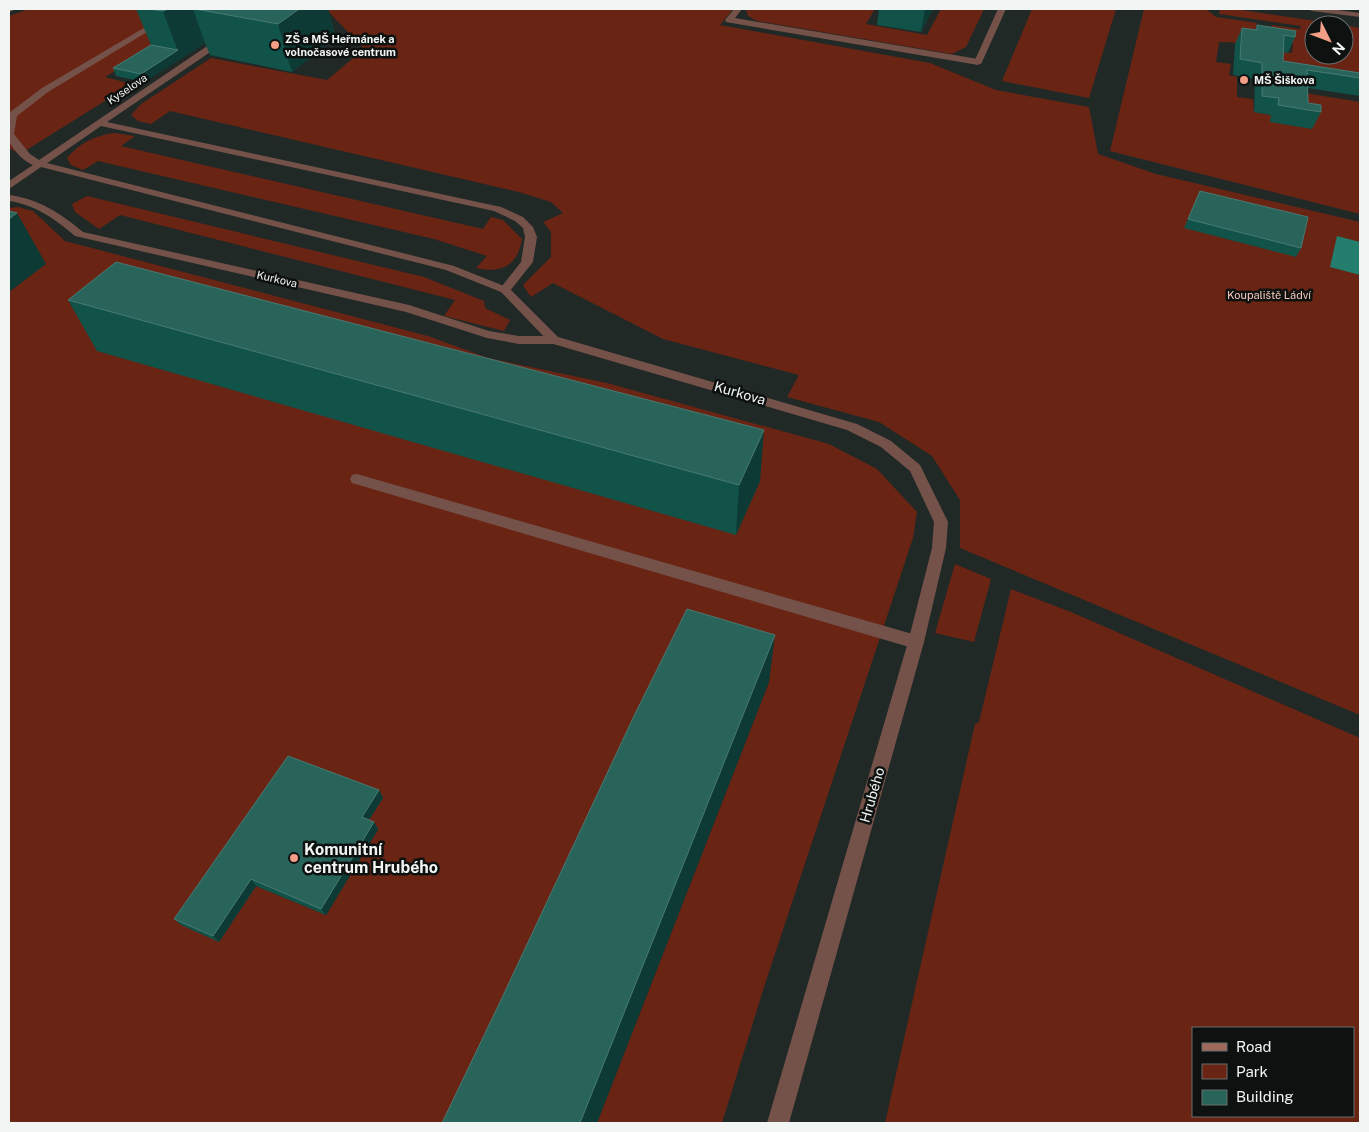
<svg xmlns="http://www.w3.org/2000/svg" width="1369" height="1132" font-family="'Public Sans',sans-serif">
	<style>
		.green { fill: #692414; fill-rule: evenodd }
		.water { fill: #247e6e }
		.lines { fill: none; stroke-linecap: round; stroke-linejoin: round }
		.lane { fill: #745249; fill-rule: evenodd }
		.street { fill: #745249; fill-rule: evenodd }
		.secondary { fill: #9f695c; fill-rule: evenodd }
		.wall { fill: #115249 }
		.shaded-wall { fill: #0d3a34 }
		.building { fill: #29645b; stroke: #487a73 }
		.poi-dot { fill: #f49e88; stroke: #0d1110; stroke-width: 2 }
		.labels { text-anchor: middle; stroke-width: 5; stroke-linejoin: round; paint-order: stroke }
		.far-poi-label { font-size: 11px; font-weight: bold; fill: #f1f5f4; stroke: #0d1110; text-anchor: start }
		.far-street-label { font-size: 11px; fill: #f1f5f4; stroke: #0d1110 }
		.far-park-label { font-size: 11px; fill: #f9cbbf; stroke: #0d1110 }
		.street-label { font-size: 14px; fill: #f1f5f4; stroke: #0d1110 }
		.near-poi-label { font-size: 16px; font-weight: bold; fill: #f1f5f4; stroke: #0d1110; text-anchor: start }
	</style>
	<rect width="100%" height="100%" fill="#212927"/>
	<path class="green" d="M29 9H197L204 17 105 77 132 84 20 154 9 148V16Z
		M332 9H733L720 25 930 63 996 90 1089 107 1098 154 1156 174 1360 222V715L960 548V500L932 456 879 422 787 397 799 375 663 339 553 283 531 297 523 285 551 257V232L543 222 563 213 551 202 519 192 170 111 151 124 138 121 131 115 141 104 211 58 327 80 364 49 328 11Z
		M746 9H875L866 24 927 35 941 9H984L966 47 952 54 757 21 748 16Z
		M1032 9H1116L1089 98 1002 81Z
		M1144 9H1201L1207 10 1216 17 1257 23 1255 40 1244 43 1219 42 1216 62 1231 64 1229 75 1237 77V97L1253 99 1254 112 1271 115V122L1299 92 1360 102V214L1110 151Z
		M1220 9H1241V10L1343 25H1314V55H1344V25L1360 28V91L1276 77 1277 51 1292 53 1293 44 1270 40 1272 25 1300 29 1301 26 1219 14Z
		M115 133 135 136 121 146 483 229 491 217 503 220 522 239C518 265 502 274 476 268L487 256 434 239 98 161 83 170 71 165 67 158C81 142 94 136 115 133Z
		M87 196 424 277 484 301 485 308 510 320 504 331 444 316 455 300 120 215 99 229 75 212 72 204Z
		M18 207 33 211 65 241 428 336 488 358 607 383 829 444 877 469 917 512 913 538 764 987 722 1123H597L769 682 472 1123H9V208ZM293 764 382 798 366 825 378 830 326 915 256 886Z
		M955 564 991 579 974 642 935 633Z
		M1011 589 1071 612 1360 738V1123H885L975 724 979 722ZM1193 1028H1353V1116H1193Z"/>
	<path class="water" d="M1337 236 1360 242V275L1330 267Z"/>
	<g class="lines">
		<path class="lane" d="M176 9H185L48 92 17 116 14 134 30 154 39 160 222 36H228V40L107 122 501 207 523 217 533 227 537 237 533 262 509 292H501L499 290 521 262 525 237 523 228 515 221 494 211 101 126 43 166C30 169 14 152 9 141 6 134 9 121 9 113L42 88Z
			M734 9H742L735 18 978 59 982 62 978 65 726 22 725 20Z
			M9 195C39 199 60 213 83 232L409 305 489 331 519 336H554L560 340 554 344H519L487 338 406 312 75 236C55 219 36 205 9 201Z
			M357 474 916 635 922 637 924 642 922 647 916 649 352 483 350 479 352 475Z"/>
		<path class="street" d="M998 9H1006L982 62 981 64H975L974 62Z
			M1308 9H1330L1360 13V17L1312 11Z
			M39 161 454 266 509 288 558 337 857 424 891 441 920 465 948 522 946 548 924 642 789 1123H767L908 642 932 548 934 522 910 471 881 447 847 430 550 343 501 292 446 270 41 167 9 189V181Z"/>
		<path class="secondary" d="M9 9H16L9 12Z"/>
	</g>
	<path class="wall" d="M136 9H328L336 37 292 72 210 55 205 43 144 82 116 76 113 68 151 45Z
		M879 9H933L921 32 877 25Z
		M1257 25 1295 37 1288 53 1283 52V61L1360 73V96L1308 88V103L1321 112 1312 129 1270 122 1271 115 1254 112 1255 79 1233 75 1235 44 1242 28 1255 30Z
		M1200 191 1301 248 1296 257 1184 228Z
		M68 300 760 481 736 535 97 351Z
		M379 790 383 798 369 820 374 822 378 829 326 915 256 886 219 942 181 925 174 919Z"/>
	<path class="shaded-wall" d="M168 9H193L205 43 181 59 163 11Z
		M287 9H328L336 37 292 72 278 24Z
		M925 9H933L921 32Z
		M178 50 181 59 144 82 141 74Z
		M17 213 46 264 9 292V219Z
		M764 430 760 481 736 535 739 485Z
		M775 635 769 682 597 1123H580Z
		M379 790 383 798 366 824 362 817Z
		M374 822 378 829 326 915 321 909Z
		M251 879 256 886 219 942 213 936Z"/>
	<path class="building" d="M149 9H168L163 11Z
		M195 9H299L278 24Z
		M1257 25 1296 31 1295 37 1284 35 1283 61 1360 73V78L1307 70 1308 103 1321 105V112L1278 105 1279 98 1262 96V63L1240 59 1242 28 1257 30Z
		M151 45 178 50 141 74 113 68Z
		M1200 191 1308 217 1301 248 1188 219Z
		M9 211 17 213 9 219Z
		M116 262 764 430 739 485 68 300Z
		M687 609 775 635 580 1123H442L501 1000 634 716Z
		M288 756 379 790 362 817 374 822 321 909 251 879 213 936 174 919Z"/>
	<g class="poi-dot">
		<circle cx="275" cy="45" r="5"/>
		<circle cx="1244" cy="80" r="5"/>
		<circle cx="294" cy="858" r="5"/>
	</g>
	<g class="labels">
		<g class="far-poi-label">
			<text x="285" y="43">ZŠ a MŠ Heřmánek a<tspan x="285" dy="13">volnočasové centrum</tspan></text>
			<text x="1254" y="84">MŠ Šiškova</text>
		</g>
		<g class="far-street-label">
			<text transform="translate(127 89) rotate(-34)" y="4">Kyselova</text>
			<text transform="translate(277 279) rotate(13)" y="4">Kurkova</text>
		</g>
		<g class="far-park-label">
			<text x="1269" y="299">Koupaliště Ládví</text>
		</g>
		<g class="street-label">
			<text transform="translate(740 393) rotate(16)" y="5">Kurkova</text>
			<text transform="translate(872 795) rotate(-74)" y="5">Hrubého</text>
		</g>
		<g class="near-poi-label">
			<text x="304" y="855">Komunitní<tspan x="304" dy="18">centrum Hrubého</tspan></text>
		</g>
	</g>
	<rect width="1369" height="1132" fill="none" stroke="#f1f5f4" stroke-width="20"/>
	<rect x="1192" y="1027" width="162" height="90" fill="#0d1110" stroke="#686c6b"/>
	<rect x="1202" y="1043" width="25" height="8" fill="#9f695c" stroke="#686c6b"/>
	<text x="1236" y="1052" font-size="15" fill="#f1f5f4">Road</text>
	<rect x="1202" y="1064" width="25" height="15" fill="#692414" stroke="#686c6b"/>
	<text x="1236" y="1077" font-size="15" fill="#f1f5f4">Park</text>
	<rect x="1202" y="1090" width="25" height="15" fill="#29645b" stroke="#686c6b"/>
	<text x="1236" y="1102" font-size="15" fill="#f1f5f4">Building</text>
	<g transform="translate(1329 40) rotate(132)"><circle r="24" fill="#0d1110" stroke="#686c6b"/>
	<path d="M0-4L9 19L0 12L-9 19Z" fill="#f49e88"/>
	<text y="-8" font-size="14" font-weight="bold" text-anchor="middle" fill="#f1f5f4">N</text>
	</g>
</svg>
